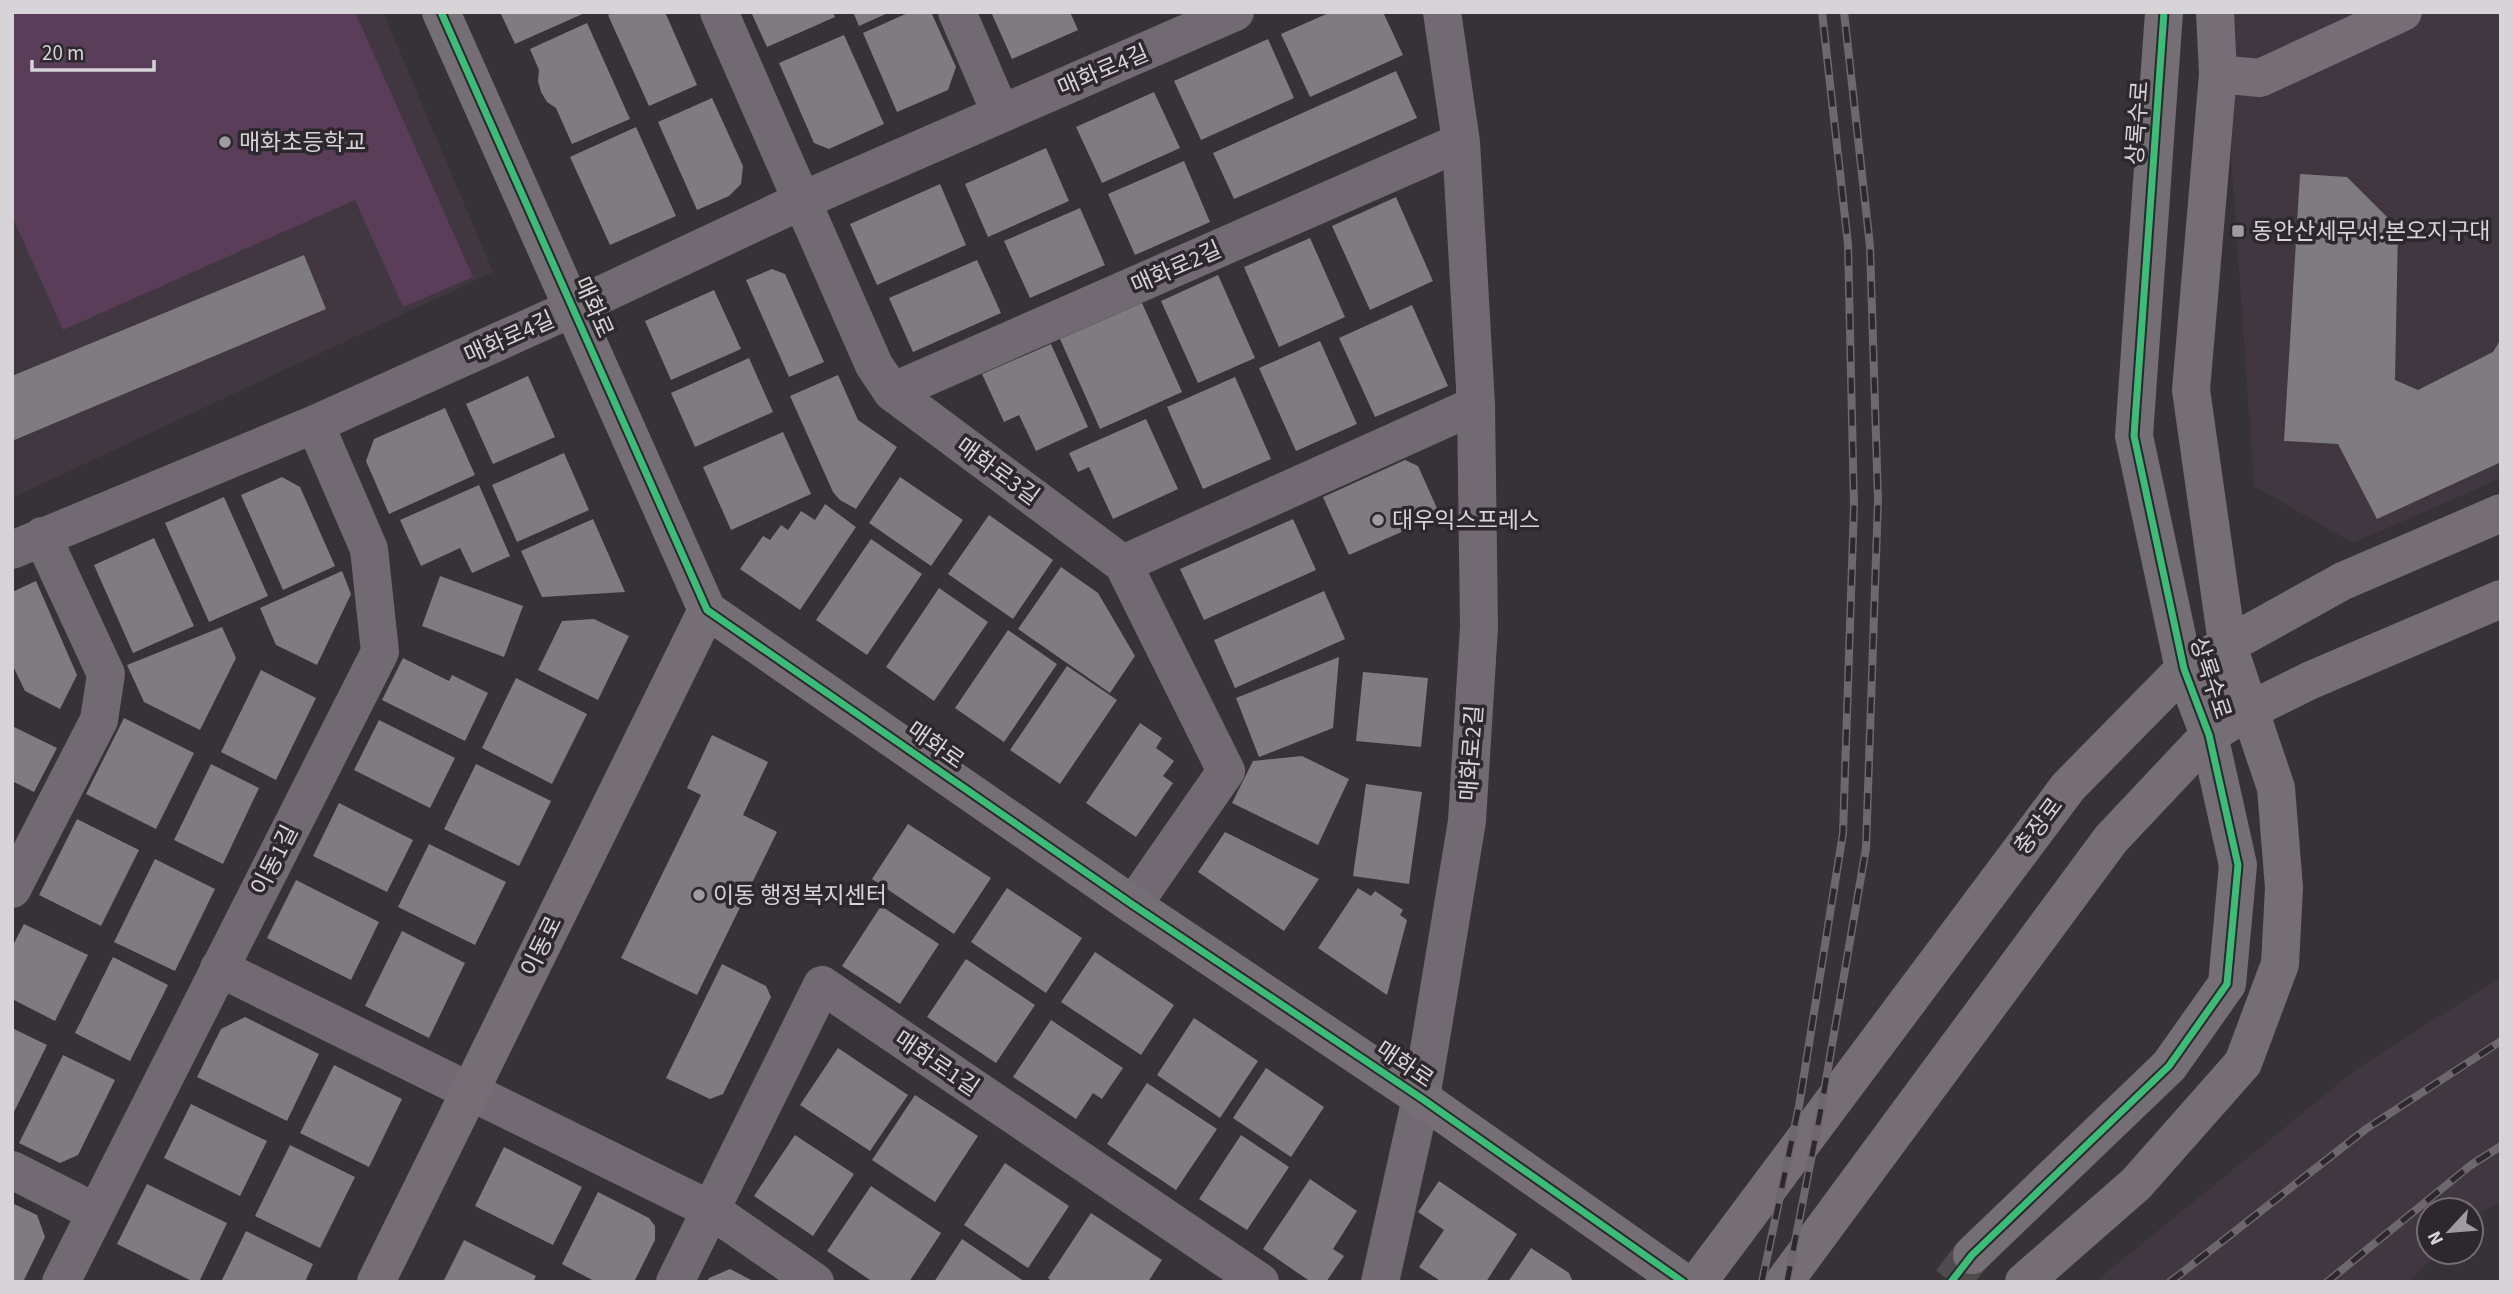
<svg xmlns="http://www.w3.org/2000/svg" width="2513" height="1294" font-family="'Source Sans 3','Noto Sans KR',sans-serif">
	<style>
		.built { fill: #403740 }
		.green { fill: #593d59 }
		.building { fill: #7f7c7f }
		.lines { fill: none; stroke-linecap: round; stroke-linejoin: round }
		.secondary-tunnel { stroke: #4e4b4e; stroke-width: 38; stroke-dasharray: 38 19; stroke-linecap: butt }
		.street { stroke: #726a72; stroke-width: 38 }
		.secondary { stroke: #756e75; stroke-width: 38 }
		.rail-casing { stroke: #6c686c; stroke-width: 8 }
		.rail { stroke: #2d282d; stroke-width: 5; stroke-dasharray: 16; stroke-linecap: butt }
		.cycleway-casing { stroke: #2d282d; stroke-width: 11 }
		.cycleway { stroke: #3abd76; stroke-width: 7 }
		.poi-dot { fill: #9f9c9f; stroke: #2d282d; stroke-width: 2.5 }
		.labels { text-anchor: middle; stroke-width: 7; stroke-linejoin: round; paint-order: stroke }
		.street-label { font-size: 23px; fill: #d7d4d7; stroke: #2d282d }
		.poi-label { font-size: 23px; fill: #d7d4d7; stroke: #2d282d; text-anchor: start }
	</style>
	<rect width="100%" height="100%" fill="#363336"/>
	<path class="built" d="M12 12H383L493 272 12 498Z
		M2221 12H2501V478L2353 543 2254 486Z
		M2501 977V1201L2479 1213 2471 1221V1210H2429V1252H2439L2409 1282H2095L2358 1068Z"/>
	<path class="green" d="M12 12H355L473 277 403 307 355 200 63 330 12 216Z"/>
	<path class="building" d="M500 12H587L515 44Z
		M614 12H665L697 85 649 106 608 15Z
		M751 12H833L835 17 767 47Z
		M853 12H890L859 26Z
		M910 12H931L956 67 948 90 897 112 863 33Z
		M991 12H1070L1078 30 1012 59Z
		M1331 12H1383L1403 55 1310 97 1281 34Z
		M587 23 630 119 572 144 556 108 547 102 541 92 538 81 539 70 530 49Z
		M844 35 884 124 829 149 814 143 779 63Z
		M1268 39 1294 98 1201 140 1174 81Z
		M1396 71 1417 118 1234 199 1213 153Z
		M1154 92 1180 148 1102 183 1076 127Z
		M712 98 743 166 741 184 729 196 697 210 658 122Z
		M636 127 676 216 610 245 570 157Z
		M1046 148 1069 201 988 237 965 184Z
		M1184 161 1210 222 1135 255 1108 194Z
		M2300 174 2347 177 2398 228 2395 380 2418 390 2493 352 2501 339V462L2377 519 2338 444 2284 441Z
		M940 184 966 245 877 285 850 224Z
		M1396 197 1433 281 1370 310 1332 226Z
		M1080 208 1105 265 1030 298 1004 241Z
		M1310 238 1345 317 1279 347 1244 267Z
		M304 255 326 309 12 441V376Z
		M977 260 1001 313 913 352 889 298Z
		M772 269 785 274 824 362 789 377 746 280Z
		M1218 275 1255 358 1198 383 1161 301Z
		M714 290 741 349 671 380 645 321Z
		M1142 303 1182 392 1100 429 1060 339Z
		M1412 305 1448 386 1375 417 1339 338Z
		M1320 341 1357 424 1296 451 1259 368Z
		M1051 344 1088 427 1036 451 1019 415 1004 422 982 374Z
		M749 358 773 412 695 447 671 393Z
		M838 375 858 420 897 447 856 509 840 500 833 492 790 396Z
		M528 376 555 437 493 464 466 404Z
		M1235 377 1271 459 1203 489 1167 407Z
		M445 408 475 475 389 514 366 461 374 439Z
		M1146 419 1178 489 1113 519 1089 467 1078 472 1069 453Z
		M783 432 811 494 731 530 703 467Z
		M564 453 589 510 517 542 492 485Z
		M1405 460 1418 466 1440 515 1349 555 1323 497Z
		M282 477 300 487 335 566 283 590 241 495Z
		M900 477 963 520 931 566 869 523Z
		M479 485 510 556 472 573 460 548 421 566 400 520Z
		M224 497 268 596 209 622 165 523Z
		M825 504 856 527 800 610 740 569 763 536 770 540 781 525 788 530 801 511 815 520Z
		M989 515 1053 560 1013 619 948 574Z
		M593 519 625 592 542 597 521 551Z
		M1293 519 1316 570 1204 620 1180 569Z
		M154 538 194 626 133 653 94 565Z
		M871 539 922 574 867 655 816 620Z
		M1061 567 1098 593 1135 656 1110 693 1018 629Z
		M342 571 351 594 317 665 276 645 260 608Z
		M440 576 523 606 504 657 422 626Z
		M36 581 77 675 60 709 25 691 12 664V592Z
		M939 588 988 622 934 701 886 667Z
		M1324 591 1345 639 1235 688 1214 640Z
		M594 619 629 636 598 700 538 670 562 621Z
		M222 627 236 658 200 730 144 702 127 665Z
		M1008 630 1057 664 1004 742 955 708Z
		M1339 657 1333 728 1259 757 1236 698Z
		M403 658 449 681 452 675 488 693 465 741 382 700Z
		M1067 666 1117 700 1060 784 1010 750Z
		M261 670 316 698 276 780 221 752Z
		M1363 672 1428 678 1421 747 1356 741Z
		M516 678 587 714 552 784 482 748Z
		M124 718 194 753 156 829 86 794Z
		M379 720 455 758 430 808 354 770Z
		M1140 723 1162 738 1156 748 1174 761 1163 776 1173 783 1136 837 1086 803Z
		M12 726 57 748 34 792 12 781Z
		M712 735 768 762 743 815 777 832 697 995 621 958 701 795 687 788Z
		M1302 756 1349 779 1318 845 1232 803 1253 761Z
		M211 764 259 788 223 864 174 840Z
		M476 764 551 801 519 866 444 829Z
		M1366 784 1422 792 1409 884 1353 876Z
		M339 803 413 840 387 892 313 856Z
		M77 819 139 850 101 926 39 895Z
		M908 824 991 878 954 934 872 879Z
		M1225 832 1319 879 1284 931 1198 872Z
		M429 844 506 882 475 945 398 907Z
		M155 859 215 889 175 971 114 942Z
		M296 880 379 922 351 980 267 938Z
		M1007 888 1082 938 1046 993 971 942Z
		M1358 888 1371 896 1375 891 1403 910 1400 915 1407 920 1387 995 1318 948Z
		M881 906 939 944 900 1004 842 966Z
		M24 924 88 955 55 1021 12 999V947Z
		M402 931 465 963 429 1038 365 1006Z
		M1095 952 1174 1005 1141 1055 1061 1002Z
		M113 957 168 985 130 1061 75 1033Z
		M966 959 1035 1005 996 1063 927 1017Z
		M722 964 766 986 771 997 723 1094 710 1099 666 1078Z
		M245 1017 319 1054 287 1121 197 1077 221 1029Z
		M1194 1018 1258 1061 1220 1118 1157 1075Z
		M1051 1020 1123 1068 1102 1099 1093 1093 1076 1119 1013 1077Z
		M12 1028 47 1045 12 1116Z
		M838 1048 908 1095 870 1151 800 1105Z
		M63 1055 115 1080 78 1155 60 1163 19 1143Z
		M334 1065 402 1099 369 1167 300 1133Z
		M1266 1068 1324 1107 1291 1157 1233 1118Z
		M1147 1083 1217 1129 1176 1190 1107 1144Z
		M915 1095 978 1136 935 1202 872 1160Z
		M191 1104 267 1141 240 1196 164 1158Z
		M795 1135 854 1174 813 1236 754 1196Z
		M1241 1135 1289 1167 1247 1230 1199 1199Z
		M290 1145 355 1177 320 1248 255 1216Z
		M504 1147 582 1187 553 1245 475 1206Z
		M1005 1163 1069 1206 1028 1268 964 1225Z
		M1310 1179 1357 1211 1333 1249 1344 1256 1326 1282H1311L1263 1249Z
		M1439 1181 1517 1234 1486 1282H1442L1419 1267 1444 1230 1418 1212Z
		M147 1184 227 1223 199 1282H194L117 1244Z
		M871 1186 941 1233 909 1282H873L827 1251Z
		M598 1192 649 1218 655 1226V1240L634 1282H596L562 1264Z
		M12 1203 37 1215 45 1237 23 1282H12Z
		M1091 1213 1162 1260 1148 1282H1053L1048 1278Z
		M246 1231 313 1264 305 1282H221Z
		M962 1239 1025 1282H934Z
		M464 1240 536 1276 533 1282H443Z
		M1531 1248 1569 1273 1573 1282H1508Z
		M730 1269 755 1282H707L709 1278Z"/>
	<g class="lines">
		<path class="secondary-tunnel" d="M1951 1282 1972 1255"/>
		<path class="street" d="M719 12 874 365 892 392 1123 564 1226 771 1133 905
			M957 12 1001 114
			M892 392 1461 142
			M12 550 315 424 573 308 801 201 1235 12
			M1123 564 1476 405
			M12 889 99 720 106 674 42 536
			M219 968 711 1210 815 1282
			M12 1170 95 1212
			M61 1282 380 652 369 549 315 424
			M675 1282 822 985 1260 1282
			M1380 1282 1421 1098 1467 821 1479 627 1476 405 1461 142 1442 12"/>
		<path class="secondary" d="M441 12 707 610 1133 905 1421 1098 1683 1282
			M2218 74 2260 78 2403 12
			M1972 1255 2169 1066 2227 984 2238 865 2209 735 2184 669 2134 436 2164 12
			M376 1282 707 610
			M1698 1282 2068 787 2184 669 2343 581 2501 513
			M1784 1282 2111 839 2209 735 2248 711 2311 680 2501 599
			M2024 1282 2136 1184 2243 1063 2280 964 2284 888 2276 788 2227 643 2191 390 2218 74 2215 12"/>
		<g class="rail-casing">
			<path id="rail" d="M1762 1282 1799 1106 1843 833 1854 506 1848 244 1822 12
				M1787 1282 1821 1109 1866 848 1878 500 1870 246 1844 12
				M2170 1282 2366 1129 2501 1041
				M2327 1282 2471 1165 2501 1146"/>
		</g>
		<use href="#rail" class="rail"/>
		<g class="cycleway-casing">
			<path id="cycleway" d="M441 12 707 610 1133 905 1421 1098 1683 1282
				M1951 1282 1972 1255 2169 1066 2227 984 2238 865 2209 735 2184 669 2134 436 2164 12"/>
		</g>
		<use href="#cycleway" class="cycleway"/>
	</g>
	<g class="poi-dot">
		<circle cx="225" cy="142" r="7"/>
		<rect x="2231" y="224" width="14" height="14" rx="3.5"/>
		<circle cx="1378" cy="520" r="7"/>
		<circle cx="699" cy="895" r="7"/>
	</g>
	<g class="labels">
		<g class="street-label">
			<text transform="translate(1103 70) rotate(-23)" y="8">매화로4길</text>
			<text transform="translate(2137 123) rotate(-86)" y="8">상록수로</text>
			<text transform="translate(1176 267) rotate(-24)" y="8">매화로2길</text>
			<text transform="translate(594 307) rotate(66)" y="8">매화로</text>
			<text transform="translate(509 337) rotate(-24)" y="8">매화로4길</text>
			<text transform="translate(998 471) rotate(36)" y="8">매화로3길</text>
			<text transform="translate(2211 678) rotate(72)" y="8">상록수로</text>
			<text transform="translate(936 745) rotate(35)" y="8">매화로</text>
			<text transform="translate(1471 753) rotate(-86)" y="8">매화로2길</text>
			<text transform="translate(2038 826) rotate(-53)" y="8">충장로</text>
			<text transform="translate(274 860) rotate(-63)" y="8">이동1길</text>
			<text transform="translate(541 946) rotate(-64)" y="8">이동로</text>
			<text transform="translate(937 1063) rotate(34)" y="8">매화로1길</text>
			<text transform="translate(1405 1064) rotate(34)" y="8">매화로</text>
		</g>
		<g class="poi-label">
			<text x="239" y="150">매화초등학교</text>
			<text x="2252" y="239">동안산세무서.본오지구대</text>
			<text x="1392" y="528">대우익스프레스</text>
			<text x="713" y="903">이동 행정복지센터</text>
		</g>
	</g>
	<rect width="2513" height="1294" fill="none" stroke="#d7d4d7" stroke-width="28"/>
	<g transform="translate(2450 1231) rotate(244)"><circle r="33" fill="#2d282d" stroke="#716d71" stroke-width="2"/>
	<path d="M0-5L12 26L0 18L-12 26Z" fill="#9f9c9f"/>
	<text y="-10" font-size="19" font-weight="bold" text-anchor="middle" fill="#d7d4d7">N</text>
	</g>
	<path d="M32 60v10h122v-10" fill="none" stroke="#d7d4d7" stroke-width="3.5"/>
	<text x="42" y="60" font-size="21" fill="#d7d4d7" stroke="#2d282d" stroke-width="5" paint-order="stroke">20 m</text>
</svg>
